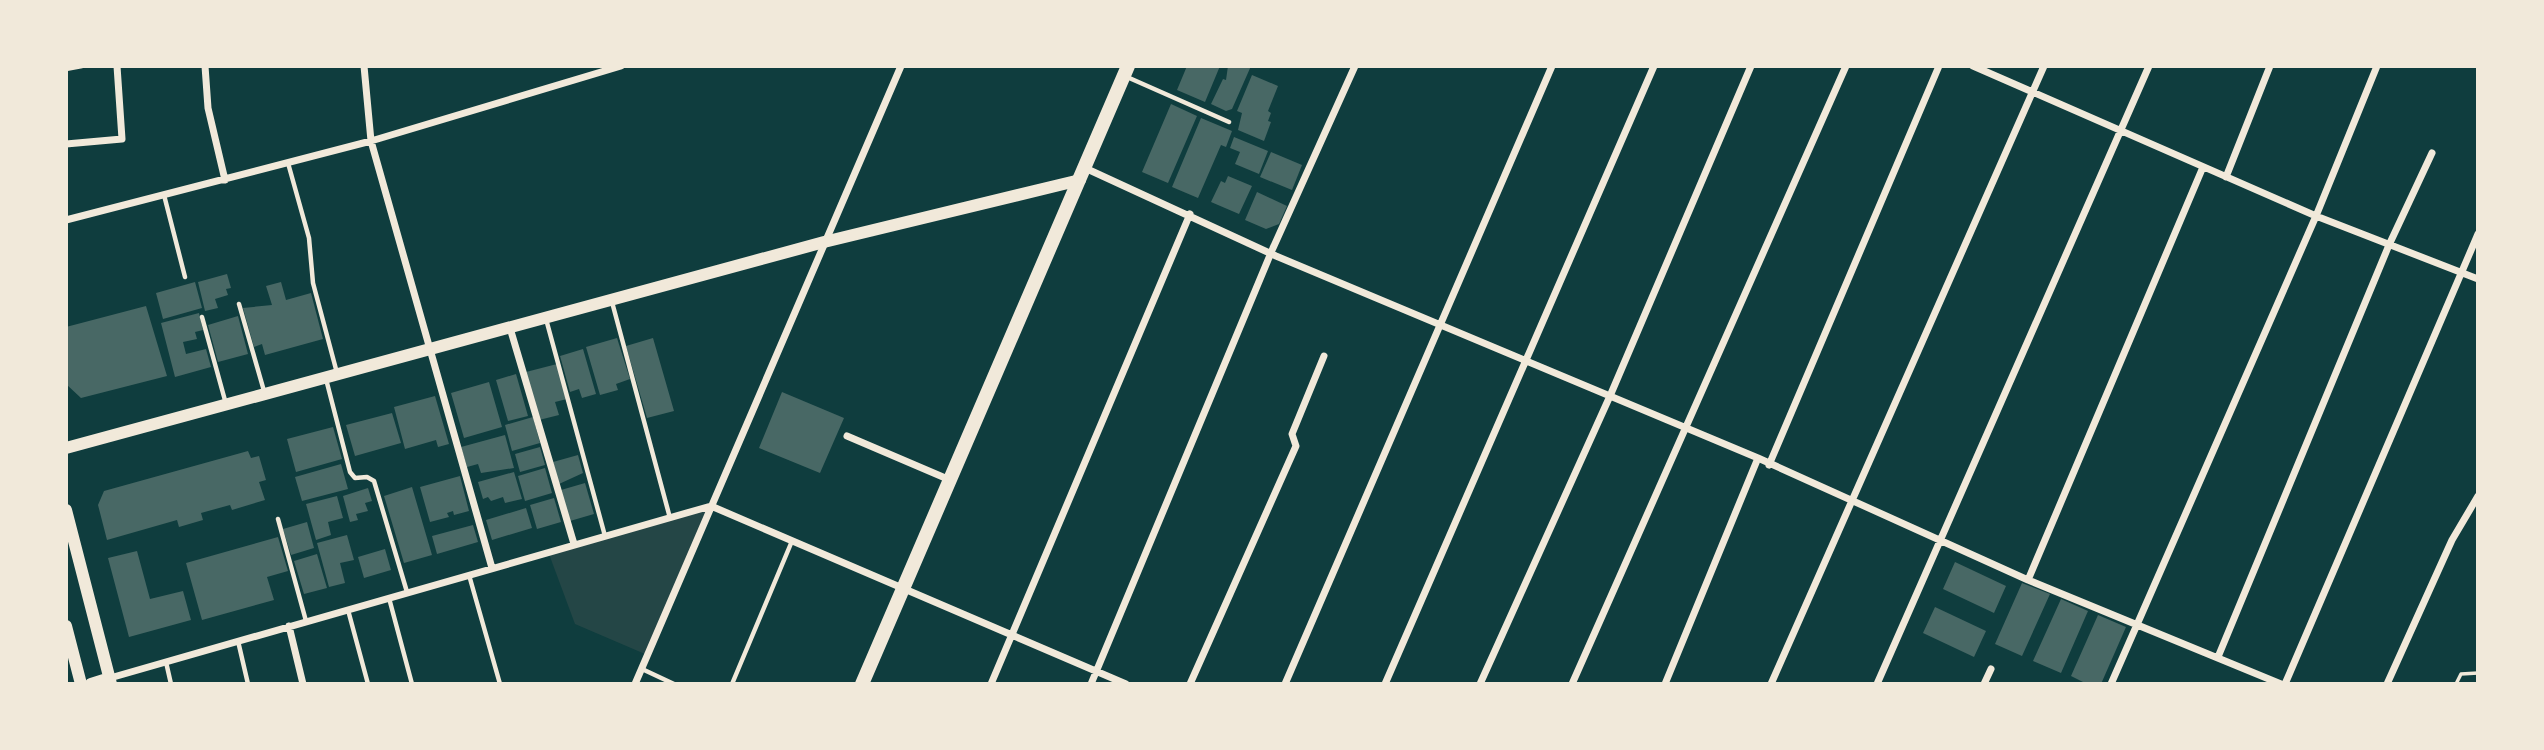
<svg xmlns="http://www.w3.org/2000/svg" width="2544" height="750" font-family="Commissioner,sans-serif">
	<style>
		.green { fill: #244646 }
		.building { fill: #486865 }
		.lines { fill: none; stroke-linecap: round; stroke-linejoin: round }
		.path { stroke: #f1e9da; stroke-width: 3.5 }
		.service { stroke: #f1e9da; stroke-width: 4.5 }
		.minor { stroke: #f1e9da; stroke-width: 7 }
		.secondary { stroke: #f1e9da; stroke-width: 12 }
		.primary { stroke: #f1e9da; stroke-width: 14 }
	</style>
	<rect width="100%" height="100%" fill="#0f3d3e"/>
	<path class="green" d="M708 508 645 654 575 624 549 554Z"/>
	<path class="building" d="M1187 66H1220L1205 102 1177 90Z
		M1228 66H1251L1232 109 1226 111 1211 104 1223 79 1226 80Z
		M1252 75 1278 86 1268 111 1271 113 1268 121 1271 122 1264 141 1238 130 1242 113 1237 111Z
		M1171 104 1197 116 1168 183 1142 172Z
		M1201 118 1232 131 1226 147 1221 145 1198 198 1172 187Z
		M1234 137 1268 151 1259 174 1235 164 1240 152 1230 148Z
		M1271 152 1302 165 1292 190 1260 177Z
		M1228 176 1252 186 1239 214 1211 202 1221 181 1225 183Z
		M1257 192 1287 206 1279 224 1266 229 1245 220Z
		M227 274 231 288 226 289 228 295 215 299 218 308 205 311 198 282Z
		M195 282 202 308 163 319 156 293Z
		M281 282 286 300 311 293 323 339 265 355 262 344 254 347 243 308 272 305 266 286Z
		M146 306 167 376 81 398 66 384V327Z
		M199 313 203 330 195 332 197 339 183 342 186 354 206 349 211 367 175 377 161 323Z
		M238 316 248 354 218 362 208 325Z
		M617 338 630 379 616 384 618 390 600 395 586 347Z
		M653 338 674 411 647 418 626 346Z
		M583 349 596 394 582 398 579 389 570 392 560 356Z
		M557 364 567 399 555 402 559 415 539 420 526 372Z
		M516 374 528 416 508 421 496 380Z
		M489 382 502 427 464 438 451 393Z
		M782 392 844 418 820 473 759 448Z
		M435 396 449 444 438 447 436 440 405 449 394 407Z
		M392 413 401 443 355 456 346 425Z
		M533 417 540 443 512 451 505 425Z
		M333 427 342 459 296 472 287 439Z
		M505 435 514 468 481 473 478 464 467 467 461 447Z
		M540 447 545 465 520 472 515 454Z
		M248 451 251 458 259 456 266 480 259 482 265 500 232 510 230 505 201 513 203 520 179 527 177 520 107 540 98 505 104 491Z
		M578 455 583 473 559 484 553 462Z
		M341 464 348 489 302 501 295 477Z
		M545 468 552 493 525 501 518 476Z
		M514 472 522 499 505 503 503 497 491 501 488 497 483 499 478 482Z
		M460 476 469 511 454 515 453 511 447 513 449 517 430 522 420 487Z
		M585 483 594 514 570 521 561 490Z
		M412 487 432 555 404 563 384 496Z
		M368 488 372 501 365 503 368 511 356 514 358 520 350 522 343 496Z
		M337 496 343 518 328 522 331 535 316 540 306 504Z
		M554 498 561 522 537 529 530 505Z
		M526 508 532 528 492 540 486 520Z
		M307 522 314 548 291 555 283 529Z
		M473 525 478 542 437 554 432 536Z
		M347 535 354 560 340 563 345 583 329 587 317 543Z
		M278 537 288 571 267 577 274 600 202 620 186 563Z
		M385 549 391 570 364 578 358 557Z
		M137 551 150 599 183 591 191 620 129 637 108 558Z
		M317 554 327 588 304 594 294 561Z
		M1955 562 2006 586 1994 613 1943 589Z
		M2022 583 2050 594 2022 656 1995 644Z
		M2061 599 2088 611 2061 673 2033 661Z
		M1935 607 1986 631 1974 657 1923 633Z
		M2098 615 2126 627 2101 684H2087L2071 676Z"/>
	<g class="lines">
		<path class="path" d="M2456 684 2461 674 2478 673"/>
		<path class="service" d="M66 69 82 66
			M1127 77 1229 122
			M288 163 309 238 313 283 337 373
			M164 195 185 277
			M612 302 670 518
			M239 304 264 391
			M202 317 226 404
			M546 319 605 536
			M326 379 350 472 355 478 367 477 374 481 407 592
			M278 519 306 621
			M469 575 500 684
			M389 598 412 684
			M348 610 368 684
			M238 641 248 684
			M166 662 171 684
			M642 669 674 684
			M732 684 792 541"/>
		<path class="minor" d="M205 66 208 108 225 180
			M364 66 371 141 492 568
			M1973 66 2316 216 2478 279
			M66 144 122 139 117 66
			M1085 168 1276 256 1758 458 2028 580 2281 684
			M2226 177 2270 66
			M66 220 371 141 621 66
			M510 328 574 544
			M847 436 950 480
			M1769 465 1939 66
			M2028 580 2203 167
			M289 626 303 684
			M2218 657 2389 245 2432 153
			M110 678 711 506 1126 684
			M635 684 901 66
			M991 684 1190 214
			M1091 684 1273 248 1355 66
			M1190 684 1296 446 1292 434 1324 356
			M1285 684 1552 66
			M1385 684 1654 66
			M1480 684 1610 396 1751 66
			M1572 684 1846 66
			M1665 684 1758 458
			M1771 684 2044 66
			M1877 684 2149 66
			M1984 684 1991 669
			M2111 684 2316 216 2377 66
			M2285 684 2478 234
			M2387 684 2452 540 2478 496"/>
		<path class="secondary" d="M66 448 824 242 1080 180
			M66 510 111 684
			M66 626 81 684
			M91 684 110 678"/>
		<path class="primary" d="M862 684 1128 66"/>
	</g>
	<rect width="2544" height="750" fill="none" stroke="#f1e9da" stroke-width="136"/>
</svg>
